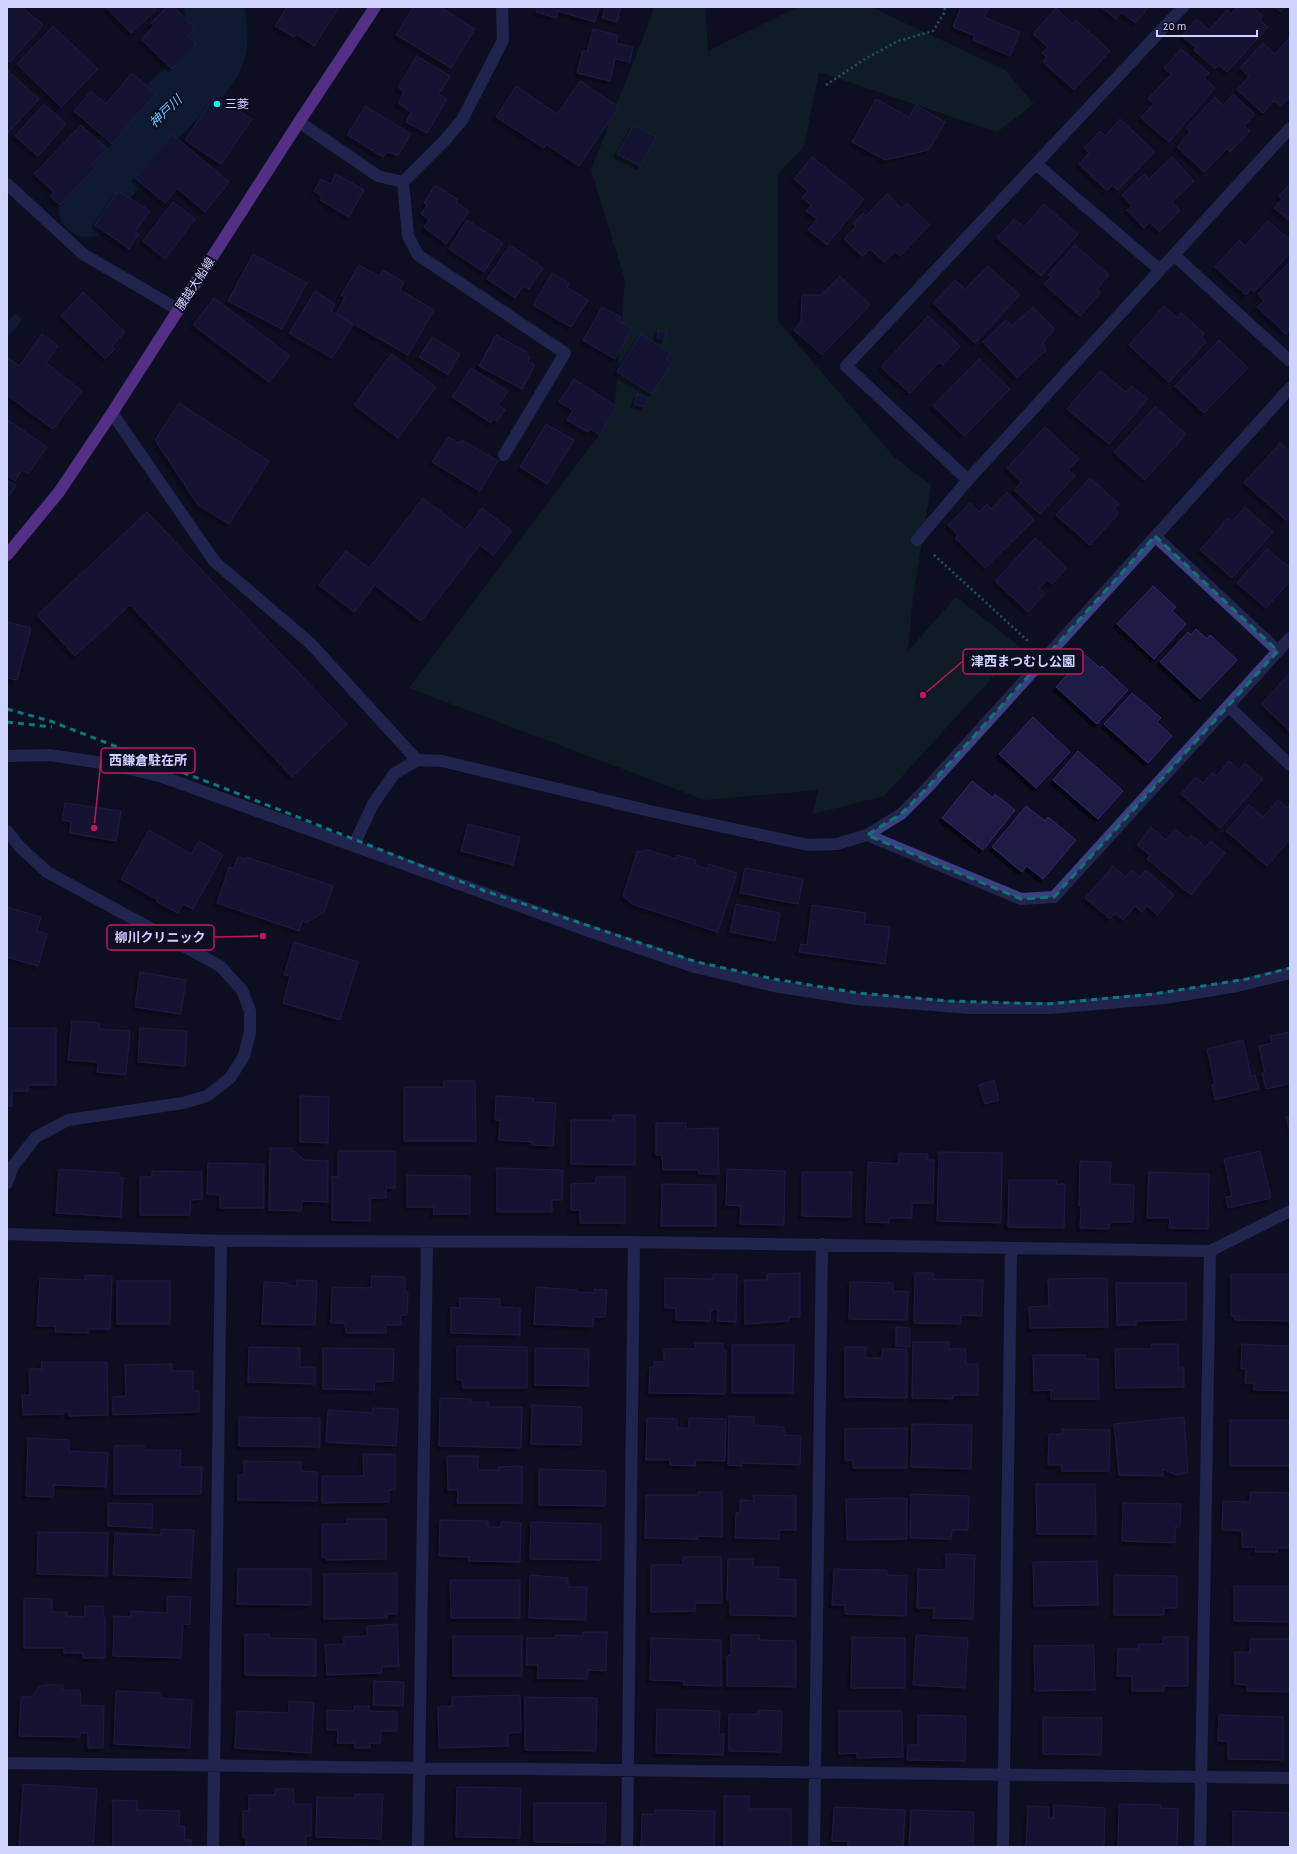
<svg xmlns="http://www.w3.org/2000/svg" width="1297" height="1854" font-family="'Alegreya Sans','Noto Sans JP',sans-serif">
	<style>
		.green { fill: #112d28 }
		.lines { fill: none; stroke-linecap: round; stroke-linejoin: round }
		.stream { stroke: #0c2945; stroke-width: 10 }
		.river { stroke: #0c2945; stroke-width: 60 }
		.building { fill: #1c1a44; stroke: #2f2c70; filter: url(#shadow) }
		.path { stroke: #2eb598; stroke-width: 2.5; stroke-dasharray: 2 3; stroke-linecap: butt }
		.minor { stroke: #394182; stroke-width: 12 }
		.major { stroke: #a758ff; stroke-width: 12 }
		.rail { stroke: #00fbee; stroke-width: 3; stroke-dasharray: 6 5; stroke-linecap: butt }
		.marked { fill: none; stroke: #0f766e; stroke-width: 3; stroke-dasharray: 8 5; stroke-linejoin: round }
		.poi-dot { fill: #00fbee; stroke: #0e0e23; stroke-width: 1.5 }
		.labels { text-anchor: middle; stroke-width: 4; stroke-linejoin: round; paint-order: stroke }
		.poi-label { font-size: 12px; fill: #d0d2ff; stroke: #0e0e23; text-anchor: start }
		.street-label { font-size: 12px; fill: #d0d2ff; stroke: #0e0e23 }
		.water-label { font-size: 13px; font-style: italic; fill: #5fcdff; stroke: #0e0e23 }
		.leader { fill: none; stroke: #c2185b; stroke-width: 1.5 }
		.callout-dot { fill: #c2185b; stroke: #0e0e23; stroke-width: 1.5 }
		.callout { fill: #0e0e23; stroke: #c2185b; stroke-width: 1.5 }
		.callout-label { font-size: 13px; text-anchor: middle; font-weight: bold; fill: #d0d2ff }
	</style>
	<defs>
		<filter id="shadow"><feDropShadow dx="-3.5" dy="3.5" stdDeviation="0" flood-color="#0009"/></filter>
	</defs>
	<rect width="100%" height="100%" fill="#0e0e23"/>
	<path class="green" d="M653 7H705L708 51 798 7H871L1005 70 1034 104 997 132 819 72 804 146 778 174V321L894 457 931 485 913 597 908 651 956 597 1020 647 884 796 813 814 818 790 705 800 409 688 614 415 625 280 591 170 653 12Z"/>
	<g class="lines">
		<path class="stream" d="M7 331 16 320"/>
		<path class="river" d="M88 207C111 174 134 140 163 111 182 91 199 84 213 58 221 42 217 24 214 7"/>
	</g>
	<path class="building" d="M7 7H22L43 25 10 62 7 60Z
		M106 7H153L156 10 131 33Z
		M167 7H174L195 28 188 36 196 45 172 69 141 39 154 26 151 23Z
		M287 7H339L314 46 296 34 294 37 275 26Z
		M413 7H440L475 29 451 68 396 35Z
		M537 7H599L595 22 558 11 556 18 536 12Z
		M605 7H621L617 22 602 18Z
		M961 7 989 8 984 17 1020 32 1010 56 973 40 975 36 953 27Z
		M1101 7H1148L1136 23 1121 12 1116 19Z
		M1237 7H1252L1263 16 1260 20 1268 27 1227 72 1219 65 1215 69 1194 50 1196 48 1182 36 1196 19 1209 30 1227 10 1231 14Z
		M1275 7H1286L1281 12Z
		M1056 8 1073 24 1076 20 1110 51 1074 90 1043 62 1047 57 1042 53 1048 47 1033 34Z
		M53 26 98 69 61 107 17 64Z
		M593 29 618 35 616 43 633 47 630 62 615 59 610 81 577 73 583 50 587 52Z
		M1290 37V96L1280 107 1274 101 1263 113 1237 90 1249 76 1240 68 1263 43 1275 54Z
		M1181 49 1209 73 1204 78 1215 88 1169 142 1141 118 1154 103 1148 99 1171 74 1164 68Z
		M417 56 450 76 439 94 447 99 427 133 406 122 411 112 398 103 404 92 398 87Z
		M7 70 39 99 7 134Z
		M132 73 156 94 112 144 74 111 91 91 106 104Z
		M580 81 619 107 579 166 546 144 544 148 496 117 516 86 557 114Z
		M1233 94 1255 114 1244 126 1250 131 1230 152 1227 149 1204 172 1177 147 1190 132 1186 128 1215 97 1223 105Z
		M215 95 252 119 221 164 185 140Z
		M876 99 909 117 916 105 945 122 929 150 885 160 852 142Z
		M44 104 66 124 38 156 15 136Z
		M365 106 411 134 398 155 387 152 383 157 347 135Z
		M1120 119 1155 152 1118 190 1112 185 1107 191 1079 164 1089 153 1084 148 1100 131 1105 136Z
		M81 125 107 149 92 164 96 168 60 205 50 196 54 192 34 174Z
		M634 125 656 137 640 166 617 154Z
		M172 134 229 182 205 212 177 188 165 203 135 178Z
		M812 157 864 199 827 245 808 230 817 219 806 211 811 205 802 198 808 191 794 179Z
		M1172 157 1194 181 1172 202 1180 211 1159 232 1150 222 1144 228 1127 210 1132 206 1122 195 1144 174 1149 179Z
		M336 174 364 190 349 217 320 200 322 196 314 191 321 179 330 184Z
		M1290 183V221L1274 208 1282 199 1279 196Z
		M435 185 457 199 456 202 469 211 446 244 424 227 429 219 421 214 427 205 424 203Z
		M118 191 150 211 135 232 139 234 129 249 95 225Z
		M887 194 902 209 907 203 930 225 900 256 895 252 884 262 870 249 862 256 844 239 856 226 853 223 863 213 866 216Z
		M173 202 195 219 165 259 143 241Z
		M1044 204 1078 234 1041 276 997 238 1014 219 1024 227Z
		M467 220 503 243 484 272 449 249Z
		M1268 221 1290 240V253L1254 292 1251 289 1246 295 1215 267 1239 240 1245 246Z
		M510 245 543 268 529 289 523 286 515 298 487 279Z
		M1075 245 1109 275 1097 289 1101 292 1080 316 1044 284 1051 277 1048 275Z
		M253 254 307 283 282 329 228 301Z
		M1290 262V330L1286 334 1257 307 1264 301 1258 294Z
		M359 265 379 276 383 270 404 282 400 290 434 310 408 355 336 314 345 297 341 295Z
		M988 266 1020 295 975 343 933 303 955 280 965 289Z
		M552 273 569 283 567 287 588 300 571 327 533 305Z
		M840 276 870 305 822 355 794 330 801 321 802 295H821Z
		M315 291 335 304 331 311 353 325 332 358 289 333Z
		M83 292 125 332 112 346 115 349 105 359 61 316Z
		M214 298 290 356 269 382 193 325Z
		M1164 306 1178 318 1181 313 1204 333 1201 337 1206 342 1169 382 1129 345Z
		M602 307 621 317 619 321 632 328 615 359 583 340Z
		M1033 307 1055 329 1043 342 1046 350 1017 378 983 342 1006 320 1012 326Z
		M928 316 960 346 943 365 939 362 910 393 881 367Z
		M659 330 667 332 665 340 657 338Z
		M42 334 58 346 46 363 82 391 53 429 7 395V361L9 358 19 366Z
		M641 334 671 353 666 359 672 363 652 394 617 372Z
		M496 335 527 352 526 354 530 357 528 361 535 365 522 389 479 366Z
		M432 337 460 354 448 375 419 357Z
		M1219 340 1248 368 1204 413 1175 386Z
		M391 354 436 387 398 438 354 405Z
		M979 359 1010 389 964 436 933 406Z
		M471 368 508 391 498 405 505 410 497 422 493 419 491 423 452 397Z
		M1100 371 1126 392 1131 386 1148 399 1109 444 1067 409Z
		M574 379 617 407 600 435 590 429 588 432 567 420 573 410 559 402Z
		M638 394 648 398 644 407 634 404Z
		M179 403 269 461 229 524 198 505 155 440Z
		M1155 407 1186 434 1145 480 1114 452Z
		M8 420 47 447 28 474 22 470 15 481 7 475Z
		M546 424 574 440 547 484 520 467Z
		M1045 427 1079 459 1068 470 1075 476 1040 514 1014 490 1021 482 1007 468Z
		M448 437 459 443 462 440 498 461 480 491 432 462Z
		M1280 443 1290 452V515L1286 520 1244 483Z
		M1090 478 1119 504 1115 509 1119 513 1090 545 1056 515Z
		M7 480 16 486 7 498Z
		M1007 492 1034 520 985 568 955 538 958 535 948 525 970 503 979 512 987 504 991 509Z
		M423 498 465 530 482 508 512 531 493 555 480 545 421 621 375 585 354 612 319 585 346 551 369 568Z
		M1245 507 1273 532 1232 578 1200 550 1228 518 1232 522Z
		M147 512 347 724 292 777 130 605 75 656 37 615Z
		M1035 538 1067 568 1052 584 1047 580 1039 588 1045 594 1028 612 995 581Z
		M1267 549 1290 568V581L1266 608 1237 583Z
		M1153 586 1176 607 1172 611 1186 624 1154 659 1117 624Z
		M7 622 31 628 17 680 7 678Z
		M1196 629 1207 639 1210 635 1237 660 1200 699 1160 662 1188 632 1191 635Z
		M1085 655 1100 668 1102 666 1128 690 1097 724 1056 687Z
		M1290 673V731L1261 704Z
		M1132 693 1161 718 1157 722 1172 736 1148 763 1104 724Z
		M1033 717 1070 752 1036 788 999 754Z
		M1078 751 1123 791 1098 819 1053 780Z
		M1229 761 1239 770 1245 763 1263 779 1220 828 1181 794 1196 777 1203 783 1212 773 1216 776Z
		M972 781 993 798 995 794 1015 810 983 850 942 818Z
		M1278 800 1287 808 1290 805V839L1267 866 1226 831 1249 805 1263 817Z
		M65 803 121 811 116 841 70 833 71 822 62 820Z
		M1026 806 1045 821 1048 817 1076 840 1043 879 1027 866 1022 872 992 847Z
		M468 824 520 837 513 865 461 851Z
		M1151 827 1166 840 1175 829 1188 839 1191 835 1206 847 1211 841 1225 853 1191 895 1147 859 1150 855 1137 845Z
		M149 830 191 854 199 841 223 855 193 909 183 904 178 913 157 902 158 900 121 879Z
		M648 850 676 859 677 855 696 860 695 865 707 869 709 864 737 873 718 932 632 904 623 896 637 852Z
		M238 857 245 859 246 857 333 886 324 912 306 923 302 921 299 931 217 903 229 867 233 869Z
		M1113 866 1125 877 1132 870 1140 877 1146 870 1174 895 1157 915 1147 905 1142 912 1135 906 1123 920 1115 913 1110 919 1085 898Z
		M745 868 803 879 798 904 740 893Z
		M736 904 780 913 775 941 730 932Z
		M812 905 866 913 864 924 890 927 885 964 799 952 801 944 807 945Z
		M7 907 41 917 37 931 47 934 38 966 7 957Z
		M294 942 358 962 340 1020 283 1003 290 976 284 975Z
		M140 972 186 980 181 1014 135 1007Z
		M72 1021 99 1023V1029L130 1031 126 1075 97 1072 98 1062 68 1060Z
		M7 1028H56V1085H28V1091H12V1106H7Z
		M140 1028 187 1031 185 1066 138 1062Z
		M1290 1032V1084L1266 1089 1262 1073H1265L1259 1046 1272 1043 1270 1036Z
		M1243 1040 1251 1076 1255 1075 1259 1089 1215 1100 1212 1085 1215 1084 1207 1049Z
		M994 1080 999 1100 985 1104 979 1085Z
		M443 1081H475L476 1141H404V1087H444Z
		M300 1096 329 1097 328 1143 300 1142Z
		M496 1096 534 1098 533 1102 556 1103 553 1146 532 1145V1142L499 1140 500 1120H495Z
		M613 1115H635V1165L571 1164V1120H613Z
		M1290 1116V1132L1286 1117Z
		M656 1123H686V1129L718 1128 719 1174H699V1170H663L662 1155H656Z
		M270 1148H291L304 1160 328 1161V1202L302 1201 301 1211 269 1210Z
		M338 1151H395V1188H386V1198H370V1221L332 1220V1176L338 1177Z
		M1260 1151 1271 1198 1228 1208 1226 1197 1232 1196 1224 1159Z
		M939 1152 1002 1153 1001 1223 937 1221Z
		M899 1153 928 1154V1160H934L933 1203H912V1218H889V1223L866 1222 868 1162 898 1164Z
		M1080 1161 1111 1162 1110 1184 1134 1185 1133 1222H1110L1109 1229 1080 1228 1081 1207 1079 1206Z
		M208 1163 264 1164V1208H220V1195L207 1194Z
		M497 1168 563 1170 562 1200H552V1212H497Z
		M59 1169 119 1173V1177L123 1178 121 1217 56 1213Z
		M727 1169 785 1171 784 1225 740 1224 741 1206 726 1205Z
		M152 1171 202 1172V1199L191 1200 190 1215H140V1177H152Z
		M802 1172H852L851 1217 802 1216Z
		M1149 1172 1209 1174 1208 1229 1169 1228 1170 1218H1147Z
		M407 1175 470 1176V1214H433L434 1207H407Z
		M596 1177H625V1223H580V1210H571V1184L595 1183Z
		M1009 1180H1057L1056 1184H1065L1064 1228 1008 1227Z
		M662 1184 716 1185V1226H661Z
		M800 1273V1317H789V1321L745 1324V1280H767V1274Z
		M915 1273H933V1279L983 1280 982 1316 961 1315V1324L914 1323Z
		M713 1274H737L736 1322 717 1321 718 1309 711 1310 710 1321 676 1320V1308H665V1278L713 1279Z
		M1231 1274H1290V1321L1235 1320V1316H1231Z
		M85 1275 112 1276 110 1329H88V1333L55 1332 56 1326H37L40 1278 85 1280Z
		M372 1276 405 1277V1292H408L407 1315H401V1325H386V1333H346L345 1323H331L332 1287 371 1288Z
		M1107 1278 1108 1327 1030 1328 1029 1307 1049 1306 1048 1279Z
		M297 1280 317 1281 315 1325 262 1324 264 1282 287 1283V1285L297 1286Z
		M117 1281H170V1324H117Z
		M850 1282 893 1283V1291L908 1292 907 1320 849 1319Z
		M1116 1283H1186V1320L1136 1321V1325H1117Z
		M536 1287 577 1290V1292L594 1293V1289L607 1290 605 1317H594L593 1327 534 1324Z
		M459 1298 500 1299V1307L520 1308V1335L451 1333V1307L460 1308Z
		M896 1327 910 1328V1347L896 1346Z
		M913 1342H949V1349H966V1364H978V1395H953V1399L912 1398Z
		M695 1343H723V1350H726L725 1394 649 1393 650 1367H654V1362H664V1349H695Z
		M1151 1344H1178L1179 1368H1184V1387L1116 1388 1115 1349H1151Z
		M1242 1344 1290 1346V1391L1254 1390V1383H1245L1246 1368 1241 1369Z
		M732 1345H794L793 1393H732Z
		M457 1346 527 1347V1388H463L462 1380H457Z
		M249 1347 300 1348V1367H315V1384L248 1382Z
		M845 1347H866L865 1358H882V1349H907V1398L845 1397Z
		M323 1348 394 1349 393 1381 374 1382 375 1390 323 1389Z
		M535 1348 589 1349 588 1386 535 1385Z
		M1033 1355H1085V1359H1098L1099 1399H1051V1390L1034 1391Z
		M41 1362H107L108 1415 69 1416V1411H64V1414L23 1415 22 1395H30L29 1369H42Z
		M172 1364V1371H193V1391H199V1412L113 1415V1397L126 1396 125 1365Z
		M440 1398 471 1399V1402H488V1407H522L521 1448 439 1446Z
		M532 1405 582 1407 581 1445 531 1444Z
		M373 1408 398 1409 396 1446 326 1442 328 1410 372 1413Z
		M729 1416 754 1417V1425L784 1427V1435L801 1436 800 1465 742 1463V1466L728 1465Z
		M239 1417 320 1418V1447L239 1446Z
		M1184 1417 1188 1473 1176 1475 1163 1469V1476L1119 1475 1114 1424Z
		M647 1418 677 1419V1428H689V1418L726 1419 725 1461 696 1460 695 1466 670 1465V1460H646Z
		M1230 1420H1290V1466H1230Z
		M912 1424 972 1425 971 1469 911 1467Z
		M907 1428V1468H853V1460L845 1461V1429Z
		M1062 1429 1110 1430 1109 1471H1061L1062 1465H1048L1049 1434H1061Z
		M28 1438 69 1440V1451L108 1453 106 1487 54 1485 53 1497 26 1496Z
		M144 1445V1450H181L180 1467H202L201 1494H114V1446Z
		M363 1454H395V1490H389V1502L322 1503V1476H364Z
		M447 1456H478V1470H498V1467L522 1466V1503H457L458 1490H448Z
		M244 1461 301 1462V1471L317 1472V1501L238 1500V1475H244Z
		M539 1469 606 1471 605 1506 539 1505Z
		M1036 1484H1095L1096 1534H1037Z
		M698 1492H722V1537L698 1536V1539L645 1538 646 1495H698Z
		M1250 1492 1290 1493V1548H1277V1552H1255L1256 1547H1242V1531L1222 1530 1223 1501 1250 1502Z
		M911 1494 969 1496 968 1530H952L951 1539 910 1538Z
		M753 1495 796 1496V1530H779V1539L735 1538 736 1513 740 1512V1500L754 1501Z
		M907 1498V1539L847 1540 846 1499Z
		M108 1503 153 1504 152 1528 108 1526Z
		M1123 1503 1181 1504 1180 1527H1175V1543L1122 1541Z
		M347 1519H386V1559L326 1560V1557H322V1524H347Z
		M440 1520 488 1521V1527H501V1522L521 1523 520 1562 468 1561 469 1557 439 1556Z
		M531 1522 601 1524V1560L530 1559Z
		M161 1529 194 1530 191 1578 113 1575 115 1533 161 1535Z
		M38 1532 108 1533 107 1576 37 1574Z
		M946 1554 975 1555 973 1619 933 1618 934 1608H917L918 1569 946 1570Z
		M683 1557H721L722 1603H695V1611L651 1612V1565H683Z
		M728 1559H753V1567H779L778 1579 796 1580V1616L730 1615V1600H727Z
		M1097 1561 1098 1605 1034 1606 1033 1562Z
		M238 1569H311V1605L237 1604Z
		M834 1569 887 1570V1575L907 1576 906 1616 845 1614V1605H832Z
		M397 1573V1614H387V1618L324 1619V1574Z
		M530 1575 568 1578V1587H587L586 1620 529 1618Z
		M1114 1575 1177 1576V1608H1164V1615H1114Z
		M450 1580H520V1618H451Z
		M1234 1586H1290V1622L1234 1621Z
		M167 1596 191 1597 190 1625 183 1624 181 1658 113 1656 114 1616 131 1617V1611L167 1613Z
		M24 1598 52 1599V1612H67V1616L85 1617V1606H103V1617H105V1658H83V1653H64V1648H24Z
		M397 1624 399 1666 382 1667V1673L327 1675 325 1645 344 1644V1637L367 1636V1626Z
		M583 1632H607L606 1671 588 1670 587 1679 537 1678 538 1665H526L527 1638H556V1635L583 1636Z
		M245 1634H270V1638L316 1639V1676L245 1675Z
		M731 1635H760L759 1640 796 1641V1687L727 1686V1656L731 1655Z
		M916 1635 968 1638 965 1688 913 1685Z
		M453 1636H522V1676H453Z
		M852 1637 905 1638V1688H851Z
		M1163 1637H1188V1686H1164V1691H1132V1676H1117L1118 1649H1138V1644H1163Z
		M651 1638 721 1640V1686L684 1685V1681L650 1680Z
		M1250 1639H1290V1692L1247 1691V1685L1235 1684V1652H1250Z
		M1094 1645 1095 1690 1035 1691 1034 1646Z
		M374 1681 404 1682 403 1706 373 1705Z
		M43 1685H63V1690H80L81 1705 104 1706 103 1748H88V1733H80V1737L19 1736 21 1697H32L38 1688Z
		M116 1691 160 1693V1698L192 1700 190 1748 114 1744Z
		M520 1695 521 1732 508 1733V1746L439 1748 438 1707 452 1706V1697Z
		M525 1697 597 1698 596 1751 525 1750Z
		M289 1701 314 1703 311 1753 235 1748 237 1711 289 1713Z
		M354 1706H369V1711L397 1712V1731H381L380 1744 370 1743V1748H355V1743H337L338 1730H327V1710L354 1711Z
		M657 1709 720 1711 719 1734H724L723 1755 656 1753Z
		M758 1710 782 1711 781 1752 729 1751V1714H758Z
		M839 1711H902L903 1757 857 1758V1753L839 1754Z
		M918 1715 966 1716 965 1761 907 1760 908 1745H918Z
		M1219 1715 1283 1717V1760L1228 1759V1741H1218Z
		M1043 1717 1102 1718 1101 1755 1043 1754Z
		M23 1784 97 1789 93 1847H19Z
		M457 1787 521 1788 520 1838 456 1837Z
		M275 1789H294V1804H311V1836H306V1847H246V1837H243V1811H249V1795H275Z
		M355 1794H383L381 1839 316 1837 317 1797 355 1798Z
		M724 1796H749V1809H791V1847H724Z
		M113 1800 137 1801V1810L180 1811 179 1826H185L184 1840H191V1847H113Z
		M534 1803H606L605 1843 534 1842Z
		M1119 1804 1161 1805V1808L1178 1809 1177 1847H1118Z
		M1054 1805 1105 1808 1104 1847H1026L1028 1806 1049 1807V1818H1053Z
		M834 1807 905 1810 903 1847H848V1841H832Z
		M655 1810 715 1811 714 1847H641L642 1814H655Z
		M911 1810 974 1812 973 1846 979 1847H909Z
		M1233 1811 1290 1813V1847H1233Z"/>
	<g class="lines">
		<path class="path" d="M826 85 865 59 898 41 933 31 944 13 945 7
			M934 555 1028 641"/>
		<path class="minor" d="M1183 7 846 366 968 480 1290 128
			M299 122 378 176 403 182 445 140 462 120 503 40 502 7
			M1036 164 1160 270
			M403 182 408 236 418 255 565 353 504 455
			M7 184 83 254 179 310
			M1174 255 1290 361
			M112 413 215 562 310 643 417 760
			M1155 536 1278 651
			M917 540 968 480
			M1228 706 1290 765
			M7 756 49 755 109 764 163 777 589 931 695 967 774 986 857 999 971 1008H1050L1165 998 1237 986 1290 973
			M7 831 20 847 47 872 220 966 242 990 250 1011V1032L244 1056 230 1078 207 1096 183 1103 68 1120 36 1137 13 1166 7 1183
			M867 835 1021 899 1054 897 1290 638
			M354 845 373 804 394 774 417 760 442 761 650 811 808 845 837 844 867 835 901 814 927 788 1290 388
			M7 1234 221 1241 634 1242 1210 1251 1290 1211
			M7 1763 1290 1778
			M213 1847 221 1241
			M418 1847 427 1242
			M627 1847 634 1242
			M814 1847 822 1244
			M1003 1847 1011 1248
			M1200 1847 1210 1251"/>
		<path class="major" d="M7 555 59 492 112 413 299 122 375 7"/>
		<path class="rail" d="M7 709 50 721 257 801 485 891 697 962 774 979 858 993 949 1001 1047 1004 1154 994 1247 979 1290 968
			M7 722 52 727"/>
	</g>
	<path d="M0 0H1297V1854H0ZM1155 536 1278 651 1054 897 1021 899 867 835 901 814 927 788Z" fill="#0e0e23" fill-opacity=".55" fill-rule="evenodd"/>
	<path class="marked" d="M1155 536 1278 651 1054 897 1021 899 867 835 901 814 927 788Z"/>
	<circle class="poi-dot" cx="217" cy="104" r="4"/>
	<g class="labels">
		<g class="poi-label">
			<text x="225" y="108">三菱</text>
		</g>
		<g class="street-label">
			<text transform="translate(195 284) rotate(-57)" y="4">腰越大船線</text>
		</g>
		<g class="water-label">
			<text transform="translate(165 111) rotate(-44)" y="5">神戸川</text>
		</g>
	</g>
	<path class="leader" d="M923 695L963 661M94 828L101 760M263 936L214 937"/>
	<g class="callout-dot">
		<circle cx="923" cy="695" r="4"/>
		<circle cx="94" cy="828" r="4"/>
		<circle cx="263" cy="936" r="4"/>
	</g>
	<g class="callout">
		<rect x="963" y="649" width="120" height="25" rx="4"/>
		<rect x="101" y="748" width="94" height="25" rx="4"/>
		<rect x="107" y="925" width="107" height="25" rx="4"/>
	</g>
	<g class="callout-label">
		<text x="1023" y="666">津西まつむし公園</text>
		<text x="148" y="765">西鎌倉駐在所</text>
		<text x="160" y="942">柳川クリニック</text>
	</g>
	<rect width="1297" height="1854" fill="none" stroke="#d0d2ff" stroke-width="16"/>
	<path d="M1157 30v6h100v-6" fill="none" stroke="#d0d2ff" stroke-width="2"/>
	<text x="1163" y="30" font-size="12" fill="#d0d2ff" stroke="#0e0e23" stroke-width="3" paint-order="stroke">20 m</text>
</svg>
